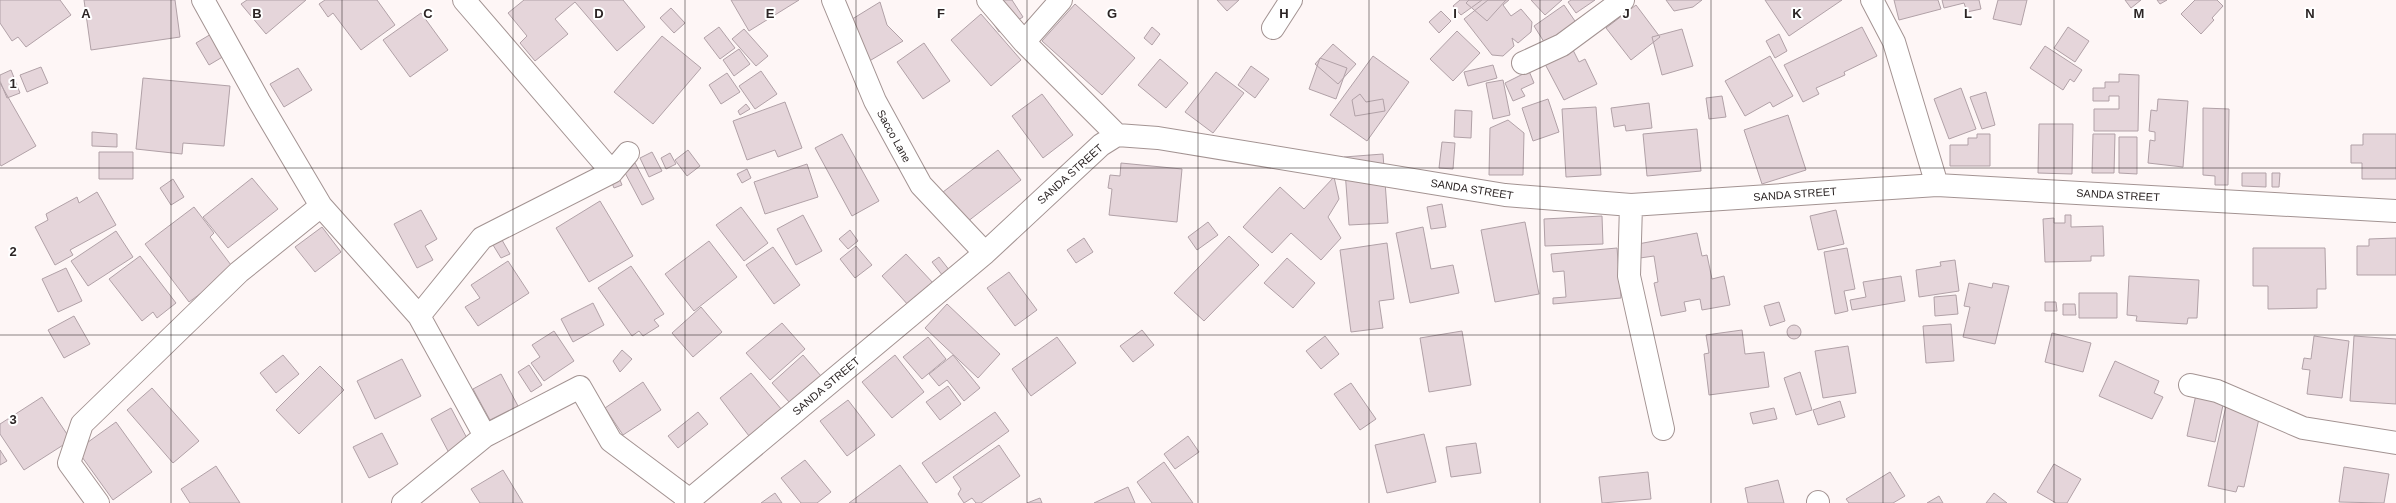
<svg xmlns="http://www.w3.org/2000/svg" width="2396" height="503" font-family="Arial,sans-serif">
	<style>
		.building { fill: #e5d5da; stroke: #b1a1a7 }
		.lines { fill: none; stroke-linecap: round; stroke-linejoin: round }
		.minor-casing { stroke: #a39392; stroke-width: 24 }
		.minor { stroke: #fff; stroke-width: 22 }
		.grid { fill: none; stroke: #2c2525; stroke-width: 1; stroke-opacity: 0.55 }
		.labels { text-anchor: middle; stroke-width: 4; stroke-linejoin: round; paint-order: stroke }
		.street-label { font-size: 11px; fill: #2c2525; stroke: #fff }
		.grid-label { font-size: 13px; text-anchor: middle; font-weight: bold; fill: #2c2525; stroke: #fff; stroke-width: 4; stroke-linejoin: round; paint-order: stroke }
	</style>
	<rect width="100%" height="100%" fill="#fef6f6"/>
	<path class="building" d="M0 0H60L71 15 26 47 18 37 12 41 0 23Z
		M84 0H175L180 37 91 50Z
		M247 0H306L266 34 241 4Z
		M325 0H377L395 25 361 50 333 13 328 17 319 4Z
		M524 0H623L645 27 617 51 575 2 555 19 568 34 535 61 520 43 527 36 508 13Z
		M731 0H799L749 31Z
		M1003 0H1012L1023 17 999 32 985 11Z
		M1217 0H1239L1227 11Z
		M1460 0H1482L1461 15 1453 6Z
		M1469 0H1506L1487 21 1466 3Z
		M1488 0H1509L1503 5 1511 16 1521 9 1532 22 1531 32 1518 43 1512 38 1514 46 1503 56 1492 55 1464 19Z
		M1531 0H1562L1545 15Z
		M1571 0H1595L1576 13 1568 2Z
		M1666 0H1702L1693 7 1674 11Z
		M1765 0H1842L1789 36Z
		M1894 0H1938L1941 9 1899 20Z
		M1942 0H1979L1981 9 1967 12 1964 3 1944 8Z
		M1998 0H2027L2021 25 1993 19Z
		M2125 0H2141L2131 8Z
		M2157 0H2167L2160 4Z
		M2195 0H2217L2223 6 2212 18 2214 20 2201 34 2181 14Z
		M880 2 887 25 903 41 861 66 836 29Z
		M1075 4 1135 58 1102 95 1042 41Z
		M1564 5 1577 24 1546 45 1534 26Z
		M1636 5 1660 37 1631 60 1606 28Z
		M671 8 685 23 674 33 660 18Z
		M1441 11 1451 21 1439 33 1429 22Z
		M421 13 448 50 410 77 383 40Z
		M981 14 1021 60 991 86 951 40Z
		M228 24 241 46 209 65 196 43Z
		M719 27 735 48 720 59 704 38Z
		M1152 27 1160 34 1152 45 1144 38Z
		M1862 27 1877 56 1844 72 1845 75 1816 88 1819 94 1803 102 1784 65Z
		M2068 27 2089 41 2075 62 2054 48Z
		M744 29 768 56 756 66 732 39Z
		M1682 29 1693 66 1662 75 1652 37Z
		M1457 31 1480 53 1453 81 1430 59Z
		M1779 34 1787 51 1775 58 1766 41Z
		M662 36 701 68 653 124 614 92Z
		M924 43 950 81 923 99 897 62Z
		M1333 44 1356 64 1338 84 1315 64Z
		M2045 46 2082 70 2074 82 2070 79 2063 90 2030 68Z
		M739 49 750 64 734 76 723 60Z
		M1573 50 1579 62 1585 59 1597 84 1564 100 1545 64Z
		M1373 56 1409 82 1367 141 1330 115Z
		M1770 56 1793 96 1773 107 1770 102 1745 116 1725 81Z
		M1320 58 1347 68 1336 99 1309 89Z
		M1160 59 1188 83 1166 108 1138 85Z
		M1493 65 1497 78 1468 86 1464 72Z
		M1251 66 1269 79 1255 98 1238 85Z
		M41 67 48 83 27 92 20 75Z
		M298 68 312 90 284 107 270 84Z
		M11 70 20 93 7 98 0 81V75Z
		M761 71 777 94 755 109 739 86Z
		M1529 71 1534 83 1521 89 1525 96 1513 101 1505 83Z
		M1216 72 1244 93 1213 133 1185 112Z
		M727 73 740 92 721 104 709 85Z
		M2119 74 2139 75 2138 131H2094V109H2119V96H2109V101H2093V88H2105V82H2119Z
		M143 78 230 86 224 146 183 143 182 154 136 149Z
		M1503 80 1510 115 1493 119 1486 83Z
		M0 83 36 146 1 166 0 164Z
		M1961 88 1976 129 1949 139 1934 99Z
		M1986 92 1995 125 1982 129 1970 97Z
		M1042 94 1073 135 1043 158 1012 116Z
		M1360 94 1366 102 1383 99 1385 111 1355 116 1352 100Z
		M1722 96 1726 117 1709 119 1706 98Z
		M1548 99 1559 132 1533 141 1522 108Z
		M2158 99 2188 101 2183 167 2148 163 2150 140 2155 141V132L2149 131 2151 110 2157 111Z
		M785 102 802 148 778 157 775 150 747 160 733 121Z
		M1649 103 1652 128 1626 131 1625 125 1614 127 1611 108Z
		M746 104 750 109 740 115 738 111Z
		M1596 107 1601 175 1566 177 1562 109Z
		M2203 108 2229 109 2228 185H2215V176L2203 175Z
		M1455 110 1472 111 1471 138 1454 137Z
		M1788 115 1806 170 1762 184 1744 130Z
		M1508 120 1524 133 1523 175H1489L1490 128Z
		M2039 124H2073L2072 174 2038 173Z
		M1697 129 1701 171 1647 176 1643 134Z
		M92 132 117 134V147L92 146Z
		M842 134 879 201 852 216 815 148Z
		M1977 134H1990V166H1950V145H1968V138H1977Z
		M2093 134H2115L2114 173H2092Z
		M2363 134H2396V179H2362V163H2351V145H2363Z
		M2119 137H2137V174L2119 173Z
		M1442 142 1455 143 1453 169 1439 168Z
		M688 150 700 166 687 176 675 160Z
		M998 150 1021 180 967 222 943 192Z
		M99 152H133V179H99Z
		M652 152 662 171 649 177 640 158Z
		M670 153 676 164 666 169 661 158Z
		M1383 154 1388 223 1349 225 1344 157Z
		M635 163 654 199 642 205 623 169Z
		M1121 163 1182 169 1177 222 1109 215 1112 189 1108 188 1110 175 1120 176Z
		M807 164 818 197 765 214 754 182Z
		M747 169 751 178 742 183 737 174Z
		M2242 173H2266V187L2242 186Z
		M2272 173H2280L2279 187H2272Z
		M618 175 622 185 614 188 610 178Z
		M1334 177 1339 199 1328 217 1341 238 1321 260 1291 233 1272 253 1243 227 1280 187 1304 209Z
		M252 178 278 209 228 248 203 217Z
		M173 179 184 197 171 205 160 188Z
		M97 192 116 225 70 250 73 255 55 265 35 227 48 220 46 214 77 197 79 203Z
		M600 201 633 256 589 282 556 228Z
		M1442 204 1446 227 1431 229 1427 207Z
		M194 207 214 233 210 237 234 269 189 302 145 244Z
		M741 207 768 243 744 261 716 225Z
		M421 210 437 239 425 246 433 260 417 268 394 224Z
		M1836 210 1844 244 1818 250 1810 216Z
		M803 215 822 251 796 265 777 229Z
		M2065 215H2071V227L2103 226 2104 256H2091V261L2045 262 2043 219 2054 218V223H2065Z
		M1602 216 1603 244 1545 246 1544 219Z
		M1208 222 1218 235 1197 250 1188 237Z
		M1525 222 1539 294 1495 302 1481 230Z
		M322 227 341 252 315 272 295 247Z
		M1423 227 1431 269 1453 265 1459 293 1410 303 1396 233Z
		M850 230 858 241 848 249 839 239Z
		M116 231 133 257 88 286 71 261Z
		M1697 233 1702 256 1707 255 1712 279 1724 276 1730 305 1702 310 1700 299 1684 302 1686 311 1661 316 1654 283 1658 282 1654 256 1640 258 1638 244Z
		M1229 236 1259 265 1204 321 1174 293Z
		M1084 238 1093 252 1076 263 1067 250Z
		M2396 238V275H2357V246H2369V239Z
		M502 240 510 254 501 258 493 245Z
		M709 241 737 277 694 311 665 274Z
		M1387 243 1394 299 1379 301 1383 328 1351 332 1340 250Z
		M856 246 872 265 855 278 840 259Z
		M773 247 800 285 774 304 746 265Z
		M1617 248 1621 298 1553 304V298L1566 297 1564 271 1553 272 1551 254Z
		M1847 248 1855 289 1844 291 1848 311 1835 314 1824 252Z
		M2253 248H2325L2326 289H2317V308L2268 309V286H2253Z
		M906 254 934 284 909 306 882 276Z
		M140 256 176 303 157 318 153 312 142 321 109 279Z
		M939 257 950 271 943 276 932 262Z
		M1287 258 1315 283 1293 308 1264 283Z
		M1955 260 1959 291 1919 297 1916 270 1941 266 1940 262Z
		M508 261 529 293 478 326 465 307 480 298 471 285Z
		M631 266 664 314 654 320 659 326 643 336 639 331 632 336 598 288Z
		M66 268 82 301 58 312 42 279Z
		M1009 272 1037 310 1015 326 987 288Z
		M1901 276 1905 301 1852 310 1850 300 1866 297 1863 282Z
		M2129 276 2199 280 2197 318H2188L2187 324 2136 321 2137 316 2127 315Z
		M1969 283 1992 288 1993 283 2009 286 1995 344 1963 337 1970 307 1964 306Z
		M2079 293H2117V318H2079Z
		M1956 295 1958 314 1935 316 1934 297Z
		M1779 302 1785 321 1770 326 1764 306Z
		M2045 302H2056L2057 311H2045Z
		M593 303 604 325 573 342 561 319Z
		M947 304 1000 354 978 378 925 328Z
		M2063 304H2075L2076 315H2063Z
		M701 307 722 332 693 357 672 333Z
		M74 316 90 344 64 358 48 330Z
		M782 323 805 349 770 380 746 353Z
		M1951 324 1954 361 1926 363 1923 326Z
		M1787 332a7 7 0 1 1 14 0a7 7 0 1 1-14 0Z
		M1142 330 1154 345 1133 362 1120 346Z
		M1742 330 1745 354 1764 352 1769 387 1709 395 1704 354 1709 353 1706 335Z
		M554 331 574 361 544 381 531 363 540 357 532 345Z
		M1462 331 1471 385 1429 392 1420 338Z
		M2052 333 2091 343 2083 372 2045 362Z
		M1325 336 1339 354 1321 369 1306 351Z
		M2314 336 2349 341 2342 398 2307 394 2310 370 2302 369 2304 358 2311 359Z
		M2354 336 2396 339V404L2350 401Z
		M928 337 946 359 922 379 903 357Z
		M1057 337 1076 363 1031 396 1012 369Z
		M1848 346 1856 393 1823 398 1815 351Z
		M622 350 632 359 620 372 613 361Z
		M283 355 299 374 276 393 260 373Z
		M803 355 821 376 790 403 772 383Z
		M895 355 924 392 892 418 862 382Z
		M953 355 980 388 964 401 947 380 939 386 929 374Z
		M402 359 421 396 375 419 357 381Z
		M2115 361 2159 381 2154 393 2163 397 2152 419 2099 396Z
		M529 365 542 385 531 392 518 372Z
		M320 366 344 390 299 434 276 410Z
		M1800 372 1812 410 1796 415 1784 378Z
		M751 373 782 410 749 436 720 398Z
		M501 374 518 406 490 420 473 389Z
		M643 382 661 410 623 435 605 408Z
		M1351 383 1376 419 1360 430 1334 394Z
		M948 386 961 404 940 420 926 402Z
		M152 388 199 441 173 463 127 410Z
		M2197 390 2225 396 2215 442 2187 436Z
		M42 397 71 440 24 470 0 434V424Z
		M848 400 875 435 847 456 820 421Z
		M1840 401 1845 417 1818 425 1813 410Z
		M2226 406 2260 414 2244 487 2238 486 2236 492 2208 486Z
		M451 408 469 442 449 453 431 419Z
		M1774 408 1777 419 1753 424 1750 413Z
		M698 412 708 424 678 448 668 436Z
		M995 412 1009 431 936 483 922 463Z
		M116 422 152 472 113 500 77 450Z
		M382 433 398 464 369 478 353 447Z
		M1424 434 1436 482 1387 493 1375 445Z
		M1188 436 1199 452 1175 469 1164 454Z
		M1476 443 1481 473 1451 477 1446 447Z
		M999 445 1020 476 981 503H976L972 498 964 503 958 494 961 489 953 477Z
		M0 450 7 461 0 465Z
		M805 460 831 492 817 503H801L781 478Z
		M1164 462 1193 503H1152L1137 482Z
		M2054 464 2081 479 2067 503H2056L2037 492Z
		M900 465 928 503H849Z
		M216 466 240 503H190L181 489Z
		M2344 467 2389 474 2384 503 2339 502Z
		M503 470 523 503H480L471 489Z
		M1648 472 1651 499 1602 503 1599 477Z
		M1890 472 1905 496 1893 503H1849L1846 499Z
		M1778 480 1784 503H1748L1745 488Z
		M1128 487 1135 503H1094Z
		M775 493 782 503H761Z
		M1994 493 2007 503H1986Z
		M1939 496 1943 503H1927Z
		M1040 498 1042 503H1027Z"/>
	<g class="lines">
		<g class="minor-casing">
			<path id="minor" d="M203 0 259 101 321 206 419 316 485 436
				M833 0 875 101 921 185 985 253
				M988 0 1024 42
				M1061 0 1024 42 1117 135
				M1872 0 1894 42 1937 185
				M1273 28 1291 0
				M1523 63 1562 45 1623 0
				M612 172 628 153
				M1631 205 1629 276 1663 429
				M419 316 482 238 612 172 464 0
				M2190 385 2217 391 2303 428 2396 443
				M1818 502V503
				M98 503 69 463 82 424 239 272 321 206
				M403 503 485 436 580 387 611 441 690 500
				M686 503 985 253 1101 145 1117 135 1158 138 1505 195 1631 205 1937 185 2396 211"/>
		</g>
		<use href="#minor" class="minor"/>
	</g>
	<path class="grid" d="M171 0V503M342 0V503M513 0V503M685 0V503M856 0V503M1027 0V503M1198 0V503M1369 0V503M1540 0V503M1711 0V503M1883 0V503M2054 0V503M2225 0V503M0 168H2396M0 335H2396"/>
	<g class="labels">
		<g class="street-label">
			<text transform="translate(894 136) rotate(61)" y="4">Sacco Lane</text>
			<text transform="translate(1070 174) rotate(-42)" y="4">SANDA STREET</text>
			<text transform="translate(1472 189) rotate(9)" y="4">SANDA STREET</text>
			<text transform="translate(1795 194) rotate(-4)" y="4">SANDA STREET</text>
			<text transform="translate(2118 195) rotate(3)" y="4">SANDA STREET</text>
			<text transform="translate(826 386) rotate(-40)" y="4">SANDA STREET</text>
		</g>
	</g>
	<g class="grid-label">
		<text x="86" y="18">A</text>
		<text x="257" y="18">B</text>
		<text x="428" y="18">C</text>
		<text x="599" y="18">D</text>
		<text x="770" y="18">E</text>
		<text x="941" y="18">F</text>
		<text x="1112" y="18">G</text>
		<text x="1284" y="18">H</text>
		<text x="1455" y="18">I</text>
		<text x="1626" y="18">J</text>
		<text x="1797" y="18">K</text>
		<text x="1968" y="18">L</text>
		<text x="2139" y="18">M</text>
		<text x="2310" y="18">N</text>
		<text x="13" y="88">1</text>
		<text x="13" y="256">2</text>
		<text x="13" y="424">3</text>
	</g>
</svg>
